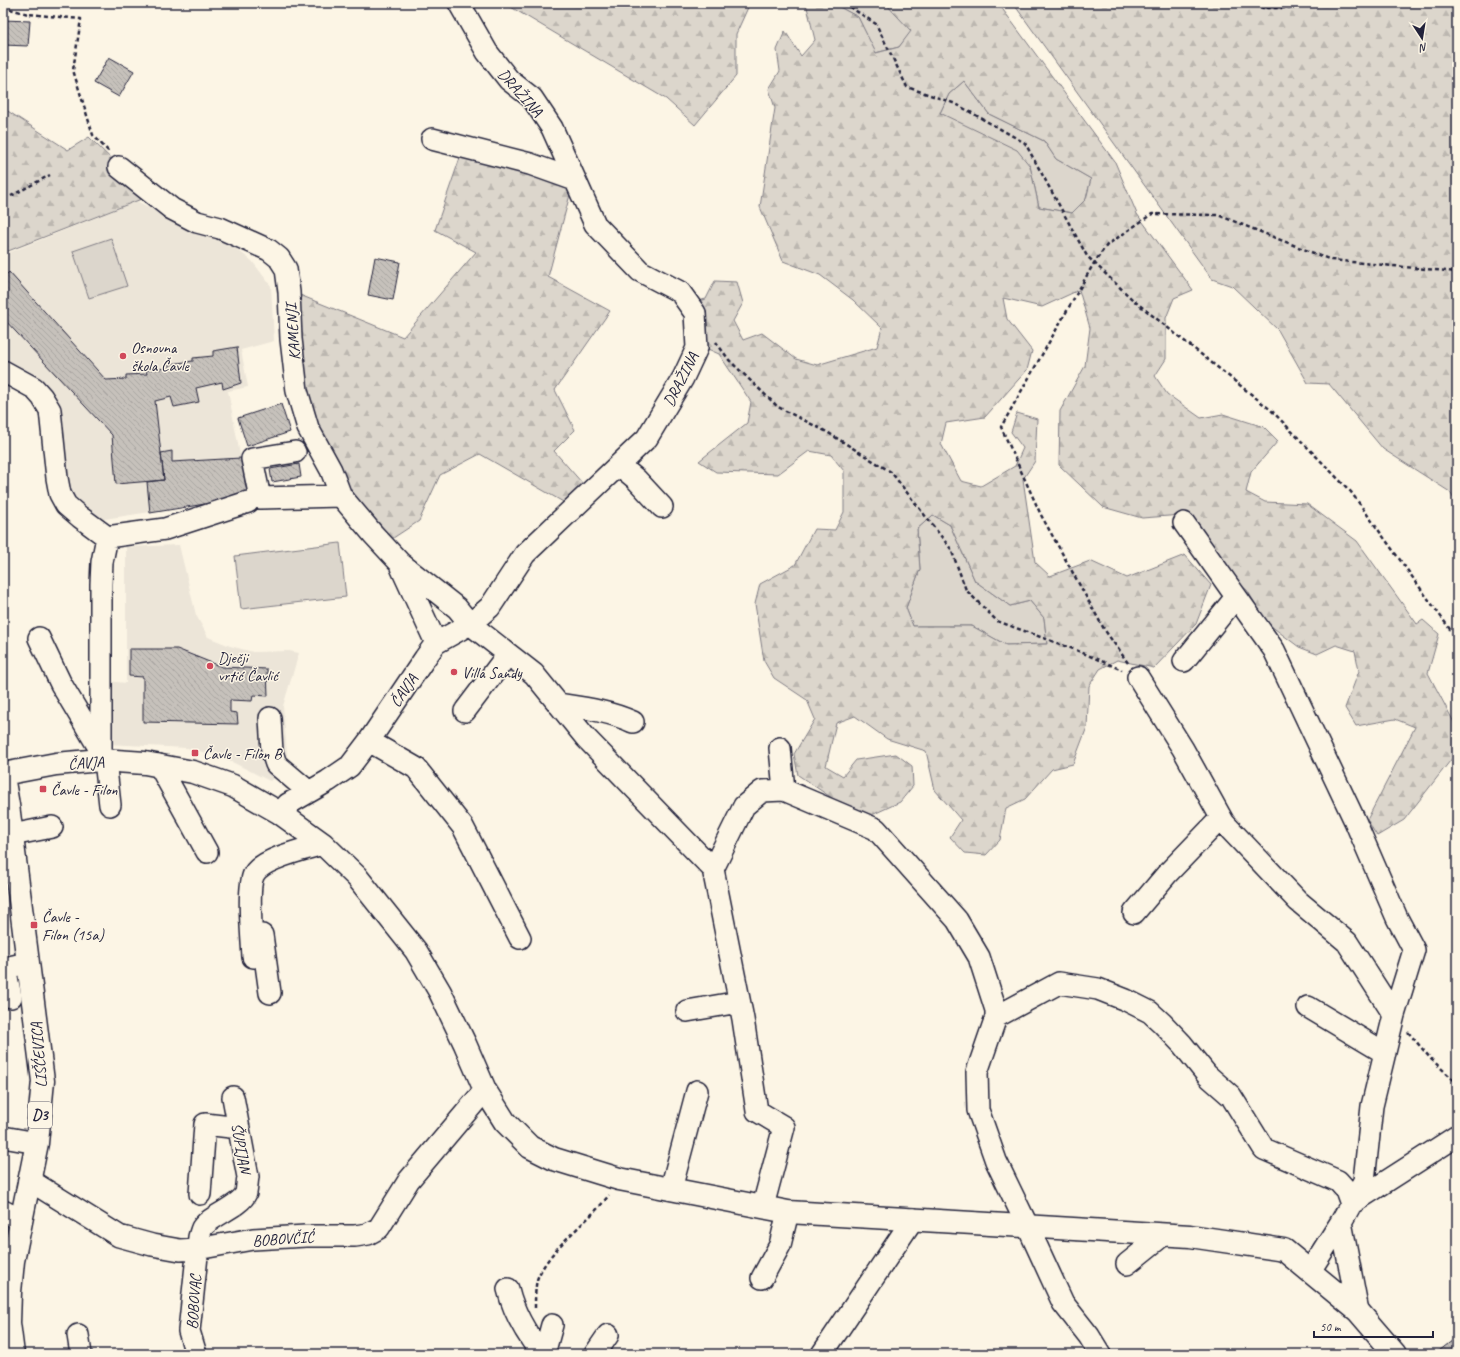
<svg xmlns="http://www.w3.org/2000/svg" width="1460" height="1357" font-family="Caveat,sans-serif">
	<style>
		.built { fill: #ece5d8 }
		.grass { fill: #dcd6cc; stroke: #7f7c84 }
		.forest { fill: url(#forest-firs); stroke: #7f7c84; fill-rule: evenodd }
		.building { fill: url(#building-back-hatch); stroke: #22223b }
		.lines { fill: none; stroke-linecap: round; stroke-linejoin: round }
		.minor-casing { stroke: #22223b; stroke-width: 24 }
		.major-casing { stroke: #22223b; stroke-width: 25 }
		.path { stroke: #22223b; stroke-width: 2.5; stroke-dasharray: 4 3; stroke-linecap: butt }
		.minor { stroke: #fcf5e5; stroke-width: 21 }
		.major { stroke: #fcf5e5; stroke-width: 22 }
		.poi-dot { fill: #d1495b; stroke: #fcf5e5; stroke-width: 1.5 }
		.labels { text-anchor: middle; stroke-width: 3; stroke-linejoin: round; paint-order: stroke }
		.shield { fill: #fcf5e5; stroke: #63616e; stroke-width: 1 }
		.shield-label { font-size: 15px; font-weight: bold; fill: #22223b }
		.street-label { font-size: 16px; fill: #22223b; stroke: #fcf5e5 }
		.poi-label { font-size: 16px; fill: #22223b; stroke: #fcf5e5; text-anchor: start }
	</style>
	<defs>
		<pattern id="forest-firs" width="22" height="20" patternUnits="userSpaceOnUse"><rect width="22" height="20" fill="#dcd6cc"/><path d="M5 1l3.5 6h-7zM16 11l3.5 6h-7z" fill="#bcb7b0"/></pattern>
		<pattern id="building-back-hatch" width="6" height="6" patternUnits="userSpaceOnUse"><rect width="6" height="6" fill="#c6c1bb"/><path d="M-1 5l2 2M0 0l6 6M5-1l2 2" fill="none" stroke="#aaa6a2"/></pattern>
	</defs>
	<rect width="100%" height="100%" fill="#fcf5e5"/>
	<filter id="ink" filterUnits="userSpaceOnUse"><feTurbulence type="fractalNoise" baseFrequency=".025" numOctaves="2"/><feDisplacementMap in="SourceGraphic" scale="8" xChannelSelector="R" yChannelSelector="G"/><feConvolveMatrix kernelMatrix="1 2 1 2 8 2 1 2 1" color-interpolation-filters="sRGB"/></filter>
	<g filter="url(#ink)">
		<path class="built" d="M137 201 188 229 230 244 252 261 271 286 274 341 241 350 248 387 228 391 248 497 98 520 67 489 52 390 26 372 3 362V255Z
			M179 545 196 615 208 637 230 646 253 652 289 651 299 653 283 706 288 766 270 781 222 757 187 748 107 744V681L126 683V547Z"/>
		<path class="grass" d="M832 3H885L912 31 899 47 875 53 858 17Z
			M964 81 989 114 1044 141 1056 159 1091 179 1086 199 1072 213 1039 207 1030 166 940 113 949 94Z
			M111 238 127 286 89 298 73 251Z
			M933 515 950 525 975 581 1010 606 1030 601 1044 618 1047 644 1006 645 972 626H913L906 608 920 569 917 529Z
			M340 543 346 597 241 609 235 556Z"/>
		<path class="forest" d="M504 3H750L736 34V76L695 125 666 99Z
			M806 3H832L858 17 876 53 899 47 911 31 885 3H998L1115 162 1137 214 1193 290 1174 298 1166 318V359L1155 376 1167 394 1201 418 1223 414 1264 427 1278 441 1251 472 1246 492 1265 502 1307 504 1357 541 1417 624 1423 620 1439 634 1428 673 1457 728V752L1404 820 1377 836 1367 820 1415 727 1395 719 1356 726 1345 708 1359 671 1355 651 1336 645 1317 654 1299 647 1267 623 1247 590 1196 552 1182 515 1142 518 1103 507 1059 465 1060 411 1085 366 1090 328 1079 290 1042 307 1003 298 1007 319 1032 351 1027 370 985 417 946 423 941 444 961 481 981 486 1015 466 1023 448 1011 432 1017 413 1037 419 1035 461 1023 479 1035 562 1050 576 1090 561 1127 578 1185 555 1211 585 1196 624 1154 668 1117 660 1100 669 1089 686 1087 727 1073 764 1052 769 1025 799 1006 808 1000 840 986 855 965 853 950 837 961 820 935 790 926 751 887 739 855 716 836 723 826 766 843 776 856 760 896 754 912 766 913 786 900 802 863 819 798 775 794 754 815 719 807 700 774 678 764 661 755 604 760 584 795 565 814 529 835 530 844 512V471L831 455 809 451 778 474 716 472 699 461 747 423 751 402 719 354 699 345 698 301 706 299 715 281 737 282 743 303 733 321 743 340 762 333 796 359 817 365 877 347 882 328 853 300 820 275 783 261 760 207 775 108 769 89 780 71 777 50 785 31 801 56 815 40ZM964 81 989 114 1044 141 1056 159 1091 179 1086 199 1072 213 1039 207 1030 166 1017 150 940 113 949 94ZM933 515 950 525 975 581 1010 606 1030 601 1044 618 1047 644 1006 645 972 626H913L906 608 920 569 917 529Z
			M1013 3H1457V505L1450 492 1383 449 1329 384 1308 383 1278 330 1232 286 1212 279Z
			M3 108 68 150 89 137 149 196 3 253Z
			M462 152 572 187 548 277 610 311 555 390 575 430 554 451 583 484 565 503 480 454 440 475 419 521 387 542 346 490 310 420 295 293 403 337 476 252 435 230Z"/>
		<path class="building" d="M3 20 30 21 28 46 3 45Z
			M109 57 134 71 119 97 94 83Z
			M375 257 400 262 393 300 368 295Z
			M9 272 106 380 126 379V375L147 374 146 370 169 368V364L193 361V358L213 356V351L237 347 241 383 223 389 222 382 196 388 199 402 174 407 171 397 155 401 164 480 116 484 112 435 3 318V278Z
			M281 404 290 432 247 446 238 418Z
			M172 451V462L241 458 248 497 150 513 147 482 164 480 161 453Z
			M299 464 301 477 272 482 270 469Z
			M129 649H177L222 667 267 669 268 696 253 695 252 701 230 700V712L237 713 238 724 143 722V677L129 676Z
			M1457 1337V1354H1435Z"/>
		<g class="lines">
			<g class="minor-casing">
				<path id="minor" d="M432 139 530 164 575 180
					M119 167 172 209 197 222 220 228 269 250 279 258 286 269 289 292 291 339 297 391 308 428 331 470 341 496 373 534 400 563 457 608 470 624 490 607 525 554 647 438 683 378 697 348 695 313 680 292 640 271 595 224 552 128 532 98 509 80 487 52 459 3
					M3 371 34 388 42 397 50 410 57 478 60 494 66 505 80 517 107 537
					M295 452 252 459 260 498 341 496
					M619 465 636 479 662 507
					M1184 523 1274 650 1355 821 1397 918 1414 950 1394 1015 1372 1106 1364 1181 1341 1222 1310 1271
					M401 567 436 643
					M39 638 61 684 101 751
					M1184 661 1236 597
					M1138 677 1183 749 1224 823 1298 901 1347 942 1394 1015
					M558 704C584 708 609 711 633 722
					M465 711 508 654
					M270 718 272 752 276 764 309 792
					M369 741 416 768 463 827 520 938
					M780 748 784 790
					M101 760V584L102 562 107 537 165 529 248 502
					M105 760 110 805
					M159 765 207 852
					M280 813 288 804 328 781 350 766 369 741 425 658 436 643 470 624 534 674 586 738 713 869 743 1019 757 1111 784 1127 763 1206
					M12 835 52 827
					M713 869 744 806 762 791 784 790 876 829 957 920 979 957 996 1010V1017L977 1072 978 1110 996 1161 1028 1227 1063 1303 1089 1336 1100 1354
					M1134 913 1167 874 1221 818
					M262 935 270 993
					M253 957C252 940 247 886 254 874 263 858 306 849 323 844
					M11 997 5 968 27 963
					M1308 1007 1385 1053
					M687 1011 739 1002
					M996 1017 1059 983 1098 989 1126 1000 1150 1012 1162 1023 1182 1044 1207 1075 1231 1096 1264 1149 1338 1181 1346 1190 1351 1204 1457 1136
					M3 1137 37 1143
					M29 1180 119 1236 152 1245 180 1250 197 1249 253 1239 306 1236H355L368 1234 379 1228 409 1180 485 1090
					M671 1189 697 1091
					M200 1194 205 1124 239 1128
					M3 1211 21 1220
					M1341 1222 1358 1311
					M1127 1264 1163 1235
					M762 1278 780 1245 788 1212
					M508 1289C514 1314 527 1335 542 1354
					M78 1335 81 1354
					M196 1354 189 1331 199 1237C200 1234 201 1230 202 1228 211 1215 240 1207 246 1193 247 1188 247 1182 248 1177L233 1097
					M544 1354 552 1325
					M595 1354 608 1335
					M822 1354 913 1219"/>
			</g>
			<g class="major-casing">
				<path id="major" d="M3 774 56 764 101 760 145 763 193 772 233 786 280 813 323 844 357 877 416 951 440 992 465 1044 485 1090 505 1122 530 1147 554 1159 619 1179 788 1212 1190 1236 1284 1250 1358 1311 1395 1354
					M3 776 8 805 43 1081 37 1143 13 1261 10 1292 9 1323 13 1354"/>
			</g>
			<path class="path" d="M844 3 876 24 907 87 956 104 1025 143 1087 256 1133 300 1271 410 1351 492 1457 639
				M1254 3 1263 8H1286L1306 4 1327 5 1352 3
				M3 7 28 14 81 19 73 70 93 135 110 153
				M11 196 50 175
				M716 342 729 360 778 407 827 432 891 472 951 549 966 590 997 621 1076 650 1122 670
				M1128 663 1104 629 1041 515 1001 427 1094 263 1107 245 1152 214 1218 215 1331 260 1457 272
				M1408 1032 1431 1059 1457 1083
				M535 1308C535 1301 535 1284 538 1277 553 1244 588 1223 609 1195"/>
			<use href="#minor" class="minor"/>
			<use href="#major" class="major"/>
		</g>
	</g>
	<g class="poi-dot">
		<circle cx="123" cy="356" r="4"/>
		<circle cx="210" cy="666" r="4"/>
		<circle cx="454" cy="672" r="4"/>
		<rect x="191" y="749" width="8" height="8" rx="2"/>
		<rect x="39" y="785" width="8" height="8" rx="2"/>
		<rect x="30" y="921" width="8" height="8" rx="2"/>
	</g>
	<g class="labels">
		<rect class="shield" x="28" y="1102" width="24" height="26" rx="3"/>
		<g class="shield-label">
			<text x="40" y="1120">D3</text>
		</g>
		<g class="street-label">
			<text transform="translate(521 92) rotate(48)" y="6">DRAŽINA</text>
			<text transform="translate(292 332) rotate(-94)" y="6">KAMENJI</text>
			<text transform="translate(680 379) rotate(-63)" y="6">DRAŽINA</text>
			<text transform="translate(403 690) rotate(-56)" y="6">ČAVJA</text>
			<text transform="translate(86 762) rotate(-4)" y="6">ČAVJA</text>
			<text transform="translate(38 1055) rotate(-95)" y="6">LIŠĆEVICA</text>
			<text transform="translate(242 1148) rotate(80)" y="6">ŠUPIJAN</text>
			<text transform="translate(283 1238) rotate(-4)" y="6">BOBOVČIĆ</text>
			<text transform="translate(193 1302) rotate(-86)" y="6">BOBOVAC</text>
		</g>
		<g class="poi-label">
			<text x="131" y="353">Osnovna<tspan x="131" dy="18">škola Čavle</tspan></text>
			<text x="218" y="663">Dječji<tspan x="218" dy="18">vrtić Čavlić</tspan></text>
			<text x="462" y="678">Villa Sandy</text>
			<text x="203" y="759">Čavle - Filon B</text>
			<text x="51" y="795">Čavle - Filon</text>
			<text x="42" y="922">Čavle -<tspan x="42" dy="18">Filon (15a)</tspan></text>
		</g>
	</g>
	<rect width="1460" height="1357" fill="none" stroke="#fcf5e5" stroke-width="16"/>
	<rect x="8" y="8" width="1444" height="1341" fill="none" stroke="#22223b" stroke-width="1.5" filter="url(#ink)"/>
	<g transform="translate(1422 38) rotate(168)" stroke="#fcf5e5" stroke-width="3" paint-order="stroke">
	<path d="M0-3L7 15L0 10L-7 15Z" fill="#22223b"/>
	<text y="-6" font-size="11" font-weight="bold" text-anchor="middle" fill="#22223b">N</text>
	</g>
	<path d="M1314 1331v6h119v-6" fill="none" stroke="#22223b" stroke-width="2"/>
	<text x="1320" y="1331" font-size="12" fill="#22223b" stroke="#fcf5e5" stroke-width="3" paint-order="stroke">50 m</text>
</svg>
